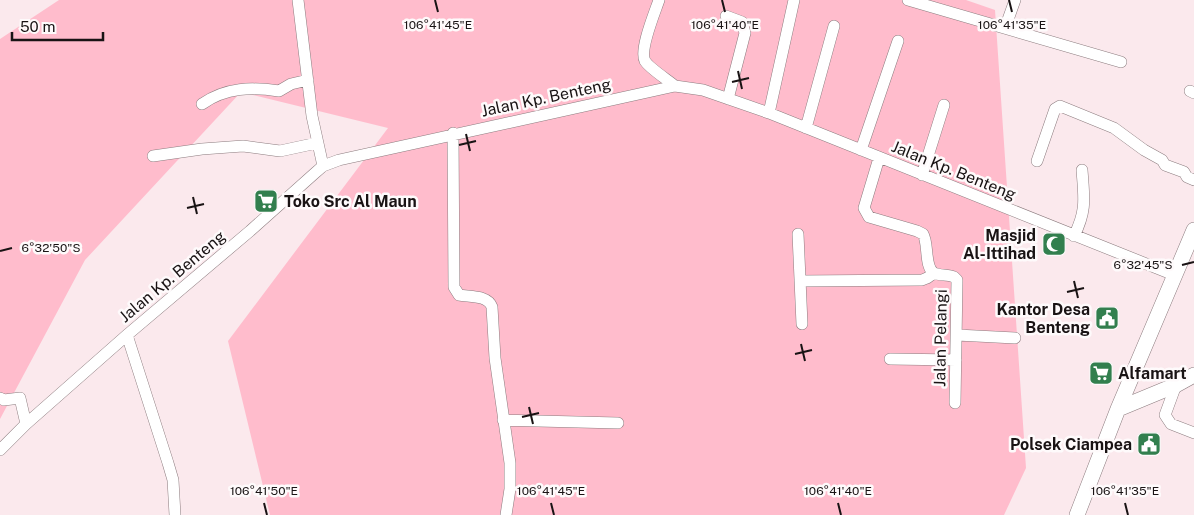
<svg xmlns="http://www.w3.org/2000/svg" width="1194" height="515" font-family="'Public Sans',sans-serif">
	<style>
		.green { fill: #ffbccc }
		.lines { fill: none; stroke-linecap: round; stroke-linejoin: round }
		.street-casing { stroke: #8c7c7f; stroke-width: 12 }
		.secondary-casing { stroke: #8c7c7f; stroke-width: 16 }
		.street { stroke: #fff; stroke-width: 11 }
		.secondary { stroke: #fff; stroke-width: 15 }
		.ticks { fill: none; stroke: #191314; stroke-width: 2 }
		.labels { text-anchor: middle; stroke-width: 5; stroke-linejoin: round; paint-order: stroke }
		.street-label { font-size: 16px; fill: #191314; stroke: #fefafb }
		.poi-label { font-size: 16px; font-weight: bold; fill: #191314; stroke: #fefafb; text-anchor: end }
		.ticks-label { font-size: 12px; text-anchor: middle; fill: #191314; stroke: #fefafb; stroke-width: 5; stroke-linejoin: round; paint-order: stroke }
	</style>
	<rect width="100%" height="100%" fill="#fbe9ed"/>
	<path class="green" d="M59 0H966L995 10 1026 468 1004 515H270L228 341 388 128 241 92 85 260 0 419V39Z"/>
	<g class="lines">
		<g class="street-casing">
			<path id="street" d="M298 0 312 116 323 166
				M659 0C655 12 639 50 645 61 649 68 668 80 675 86
				M908 0 1121 62
				M726 16 742 22 745 33 728 99
				M1005 28 1015 0
				M1190 91 1194 93
				M202 104C226 87 252 87 279 91L291 84 308 80
				M769 113 794 0
				M806 128 834 26
				M453 133 454 287 459 295C470 297 488 295 492 307L495 358 510 463V489L506 515
				M861 150 898 41
				M153 156 202 149 243 146 280 151 317 143
				M879 158 864 208 869 217 917 231 923 234C929 244 924 267 934 273 940 276 948 274 954 277L957 280 955 403
				M1037 161 1055 109 1060 106 1114 128 1144 150 1162 160 1165 165 1184 172 1187 177 1194 180
				M922 175 944 105
				M798 234 802 324
				M1074 236C1087 210 1084 198 1082 170
				M800 281 922 280 927 278 934 273
				M127 335 168 463 173 480 175 515
				M957 335 1015 338
				M890 359 956 360
				M1176 385 1165 415 1171 424 1194 433
				M0 398 4 400 20 398 26 424
				M503 420 618 423
				M0 450 26 424 127 335 250 231 315 173 323 166 339 160 675 86 703 90 769 113 1174 275"/>
		</g>
		<g class="secondary-casing">
			<path id="secondary" d="M1118 409 1176 385 1194 375
				M1077 515 1118 409 1194 230"/>
		</g>
		<use href="#street" class="street"/>
		<use href="#secondary" class="secondary"/>
	</g>
	<path class="ticks" d="M435 0 438 12M722 0 725 12M1009 0 1012 12M738 71 742 89M732 82 749 78M466 134 470 151M459 145 476 141M193 197 197 214M187 208 204 204M0 251 12 248M1182 265 1194 262M1074 281 1078 298M1067 292 1084 288M801 344 805 361M795 354 812 350M529 407 533 424M522 417 539 413M264 503 267 515M551 503 554 515M838 503 841 515M1125 503 1128 515"/>
	<defs>
		<g id="supermarket-square" transform="scale(1.25)"><rect x="-9" y="-9" width="18" height="18" rx="4" fill="#327f4e" stroke="#fefafb"/><path d="M-6-5.5h2.5l.6 2H6L4.5 2H-2.5L-4.4-4H-6ZM-1.5 3.2a1.3 1.3 0 1 0 .1 0ZM3 3.2a1.3 1.3 0 1 0 .1 0Z" fill="#fff"/></g>
		<g id="mosque-square" transform="scale(1.25)"><rect x="-9" y="-9" width="18" height="18" rx="4" fill="#327f4e" stroke="#fefafb"/><path d="M3.5-4.9A6 6 0 1 0 3.5 4.9A5 5 0 1 1 3.5-4.9Z" fill="#fff"/></g>
		<g id="civic-square" transform="scale(1.25)"><rect x="-9" y="-9" width="18" height="18" rx="4" fill="#327f4e" stroke="#fefafb"/><path d="M-.6-6.5H3V-4.5H.6V-3L4-1V1h2V6H-6V1h2V-1L-.6-3ZM-1.2 2.5V6h2.4V2.5Z" fill="#fff"/></g>
	</defs>
	<g fill-rule="evenodd">
		<use href="#supermarket-square" x="266" y="201"/>
		<use href="#mosque-square" x="1054" y="244"/>
		<use href="#civic-square" x="1107" y="318"/>
		<use href="#supermarket-square" x="1101" y="373"/>
		<use href="#civic-square" x="1149" y="444"/>
	</g>
	<g class="labels">
		<g class="street-label">
			<text transform="translate(546 97) rotate(-12)" y="6">Jalan Kp. Benteng</text>
			<text transform="translate(954 170) rotate(22)" y="6">Jalan Kp. Benteng</text>
			<text transform="translate(172 276) rotate(-40)" y="6">Jalan Kp. Benteng</text>
			<text transform="translate(940 338) rotate(-89)" y="6">Jalan Pelangi</text>
		</g>
		<g class="poi-label">
			<text x="284" y="207" text-anchor="start">Toko Src Al Maun</text>
			<text x="1036" y="241">Masjid<tspan x="1036" dy="18">Al-Ittihad</tspan></text>
			<text x="1090" y="315">Kantor Desa<tspan x="1090" dy="18">Benteng</tspan></text>
			<text x="1118" y="379" text-anchor="start">Alfamart</text>
			<text x="1132" y="450">Polsek Ciampea</text>
		</g>
	</g>
	<g class="ticks-label">
		<text x="438" y="29">106°41'45"E</text>
		<text x="725" y="29">106°41'40"E</text>
		<text x="1012" y="29">106°41'35"E</text>
		<text x="51" y="252">6°32'50"S</text>
		<text x="1143" y="269">6°32'45"S</text>
		<text x="264" y="495">106°41'50"E</text>
		<text x="551" y="495">106°41'45"E</text>
		<text x="838" y="495">106°41'40"E</text>
		<text x="1125" y="495">106°41'35"E</text>
	</g>
	<path d="M12 32v8h91v-8" fill="none" stroke="#191314" stroke-width="2.5"/>
	<text x="20" y="32" font-size="15" fill="#191314" stroke="#fefafb" stroke-width="4" paint-order="stroke">50 m</text>
</svg>
